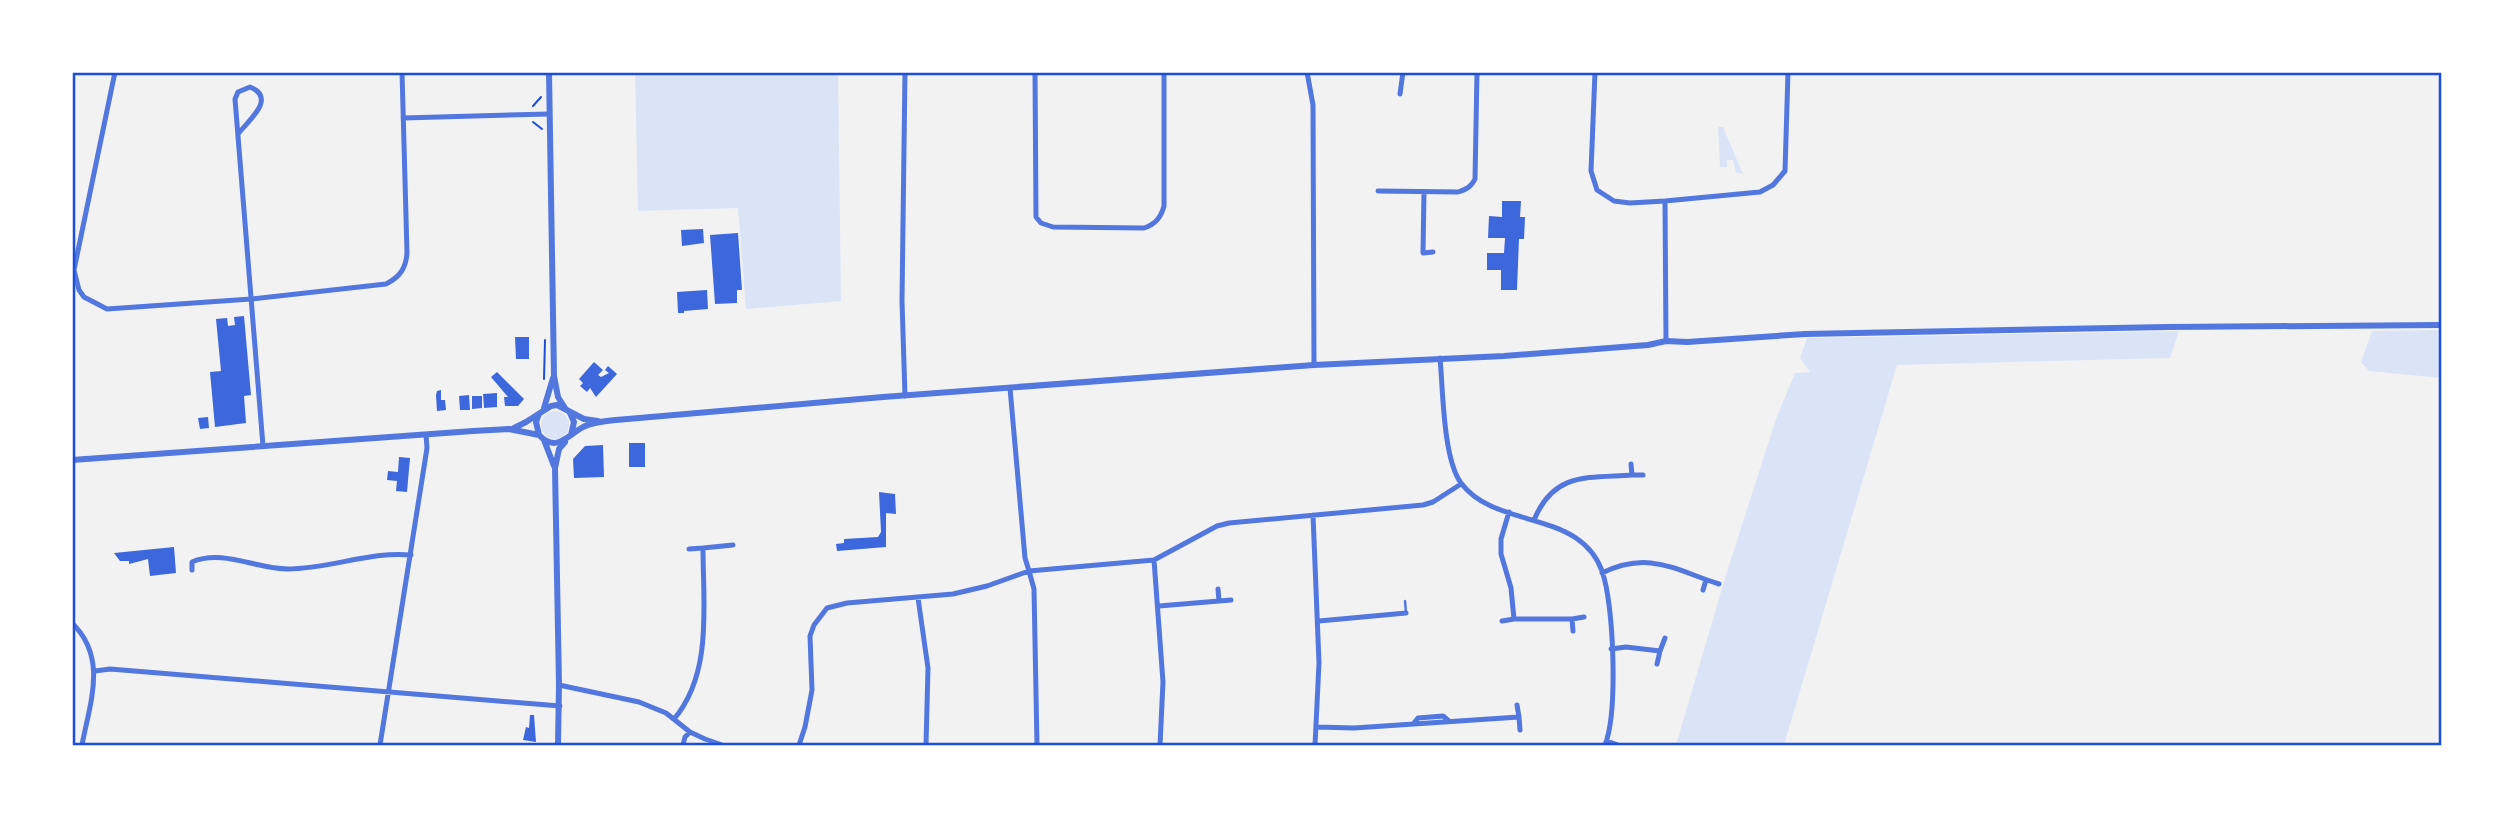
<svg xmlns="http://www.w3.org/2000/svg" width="2514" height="817" font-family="Bitter,serif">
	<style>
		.green { fill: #dbe4f7 }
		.building { fill: #3d67dc }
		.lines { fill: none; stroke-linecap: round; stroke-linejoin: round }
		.path { stroke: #1d4ed8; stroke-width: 2 }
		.service { stroke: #5277de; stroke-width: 2.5 }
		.minor { stroke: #5277de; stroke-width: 5 }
		.tertiary { stroke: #5277de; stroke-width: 6 }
		.neatline { fill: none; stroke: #1d4ed8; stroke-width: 2.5 }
	</style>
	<rect width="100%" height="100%" fill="#f2f2f2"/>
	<path class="green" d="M635 72H838L841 301 746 309 738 208 638 211Z
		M1718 127H1723L1743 174 1736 173 1733 160H1727V167H1720Z
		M2442 330V378L2369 371 2361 362 2372 331Z
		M2179 331 2170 358 1897 365 1784 745H1676L1725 578 1776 419 1795 373 1810 372 1800 358 1807 338Z
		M541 425a14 14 0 1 1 28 0a14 14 0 1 1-28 0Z"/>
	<path class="building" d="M1502 201H1521L1520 217H1525L1524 239H1519L1517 290H1501V270H1487V253H1504L1505 238H1488L1489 216 1502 217Z
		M703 229 704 243 682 246 681 230Z
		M738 233 742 290H737V303L715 304 710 235Z
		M707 290 708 309 684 311V313H678L677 292Z
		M244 316 251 395 244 396 246 423 215 427 210 372 221 371 216 319 227 318 228 326 235 325 234 317Z
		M515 337H529V359H516Z
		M594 362 603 370 598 375 601 377 609 373 605 370 608 366 617 374 596 397 590 388 587 392 580 386 583 383 579 379Z
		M497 372 524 399 518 406H505L504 397H508L491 377Z
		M441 390V400H445L446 410 437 411 436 395 437 391Z
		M497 393V407L484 408 483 394Z
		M469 395 470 410H460L459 396Z
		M472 396H482V408L472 409Z
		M208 417 209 428 200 429 198 418Z
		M629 443H645V467H629Z
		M603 445 604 477 574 478 573 459 585 446Z
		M399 457 410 458 407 492 396 491 397 481 387 480 388 471 398 472Z
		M879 492 895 494 896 514 886 513V547L837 551 836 544 844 543V539L878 537 881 532Z
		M174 547 176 573 150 576 148 559 129 564V561H120L114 553Z
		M530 715H534L536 742 523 740 526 727 529 728Z"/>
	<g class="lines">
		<path class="path" d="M533 106 541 97
			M533 122 542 129
			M544 379 545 340"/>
		<path class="service" d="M1405 601 1406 613"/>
		<path class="minor" d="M115 72 74 270 79 290 84 297 107 309 251 299 386 284C400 277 406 268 407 253L402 72
			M905 72 902 301 905 396
			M1035 72 1036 217 1041 223 1053 227 1144 228C1156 224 1161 217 1164 206V72
			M1307 72 1313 105 1314 365
			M1595 72 1591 171 1597 190 1614 201 1630 203 1665 201 1666 341
			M1400 94 1403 72
			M403 118 549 114
			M238 134C249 120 277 98 250 87L238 92 235 99 263 446
			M1378 191 1458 192C1467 189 1471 187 1475 179L1477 72
			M1424 192 1423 253 1433 252
			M1665 201 1760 192 1773 185 1785 171 1788 72
			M1440 358C1443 389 1443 459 1461 483 1487 518 1541 515 1576 538 1588 546 1597 557 1602 571 1614 604 1618 712 1605 745
			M1632 475H1643
			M1313 515 1319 663 1315 745
			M1534 520C1554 472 1587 478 1632 475L1631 464
			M703 548 733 545
			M1154 560 1163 682 1160 745
			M192 570V562C223 549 256 569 288 569 329 569 371 551 411 555
			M1602 573C1649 550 1675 570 1719 584
			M1703 590 1706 580
			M918 598 928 668 926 745
			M1219 601 1231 600
			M1159 606 1219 601 1218 589
			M1514 619H1572L1573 631
			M1572 619 1584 617
			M1319 621 1406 613
			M1502 621 1514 619 1511 588 1501 554V539L1509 512
			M72 623C108 658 90 702 82 745
			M1611 649 1626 647 1660 651 1657 664
			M1660 651 1665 638
			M95 671 110 669 560 706
			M559 685 639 702 666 713 690 732 705 739 722 745
			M1517 705 1519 717
			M674 719C713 673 703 604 703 548L689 549
			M1413 724 1418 718 1443 716 1449 721
			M1316 727 1354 728 1519 717 1520 730
			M1607 741 1618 745
			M380 745 427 448 426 435
			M683 745 685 737 690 732
			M799 745 805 727 812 690 810 636 814 625 827 608 847 603 953 594 987 586 1029 571 1025 558 1010 388
			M1037 745 1034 589 1029 571 1154 560 1217 526 1229 523 1423 505 1433 502 1461 484"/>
		<path class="tertiary" d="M549 72 554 376 558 397 565 408
			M544 408 553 378
			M570 413 574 422 571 435
			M539 414 536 422 539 435C556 453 567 436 583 427 593 422 605 421 616 420L883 397 1314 365 1504 356 1648 345 1666 341 1687 342 1805 334 2168 327 2442 325
			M514 428 526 422 551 406 557 405 584 419 598 421
			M544 440 554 466
			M72 460 473 431 509 429 539 435
			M558 745 559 685 555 468 559 449 565 442"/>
	</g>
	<rect width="2514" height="817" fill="none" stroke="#ffffff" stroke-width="147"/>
	<rect x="74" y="74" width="2366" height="670" class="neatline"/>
</svg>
